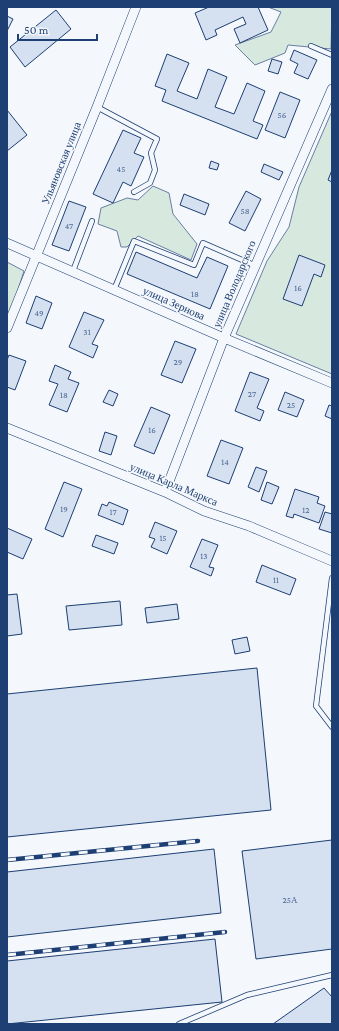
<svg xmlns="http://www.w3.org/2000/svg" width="339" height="1031" font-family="'Crimson Pro',serif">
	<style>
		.green { fill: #d7e8df; stroke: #687fa3 }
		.building { fill: #d5e0f0; stroke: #1d3f73 }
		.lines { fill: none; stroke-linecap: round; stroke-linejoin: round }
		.lane-casing { stroke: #1d3f73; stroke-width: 6 }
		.street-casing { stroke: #1d3f73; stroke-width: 10 }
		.lane { stroke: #f4f7fb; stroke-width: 4.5 }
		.street { stroke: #f4f7fb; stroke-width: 9 }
		.rail-casing { stroke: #1d3f73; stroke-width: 4.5 }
		.rail { stroke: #f4f7fb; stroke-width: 3; stroke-dasharray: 9; stroke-linecap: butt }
		.labels { text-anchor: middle; stroke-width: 3; stroke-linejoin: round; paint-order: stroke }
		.number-label { font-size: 9px; fill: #4b6792 }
		.street-label { font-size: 11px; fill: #1d3f73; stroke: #f4f7fb }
	</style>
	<rect width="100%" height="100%" fill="#f4f7fb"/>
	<path class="green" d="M268 7H332L331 49 288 45 285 53 255 65 235 45 271 32 281 12Z
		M332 111V374L236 334 267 261 289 227 299 187Z
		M153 186 169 193 173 214 197 244 191 260 138 236 127 247H121L117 231 98 224 101 208 127 198 138 200Z
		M7 262 24 271 9 318 7 317Z"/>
	<path class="building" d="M209 7H258L268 30 240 43 234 29 246 24 243 17 215 30 217 35 206 40 195 13Z
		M56 10 71 29 25 67 10 47Z
		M7 16 13 19 7 31Z
		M294 50 317 60 308 79 294 73 298 64 290 60Z
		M167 54 189 63 177 91 197 99 208 69 227 77 215 107 234 114 247 83 265 91 253 121 263 125 257 139 162 101 166 90 155 86Z
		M272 59 282 62 278 74 268 71Z
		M280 92 300 100 285 138 265 130Z
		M7 110 27 135 7 151Z
		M123 130 141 138 134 153 144 157 131 186 123 182 113 203 93 194Z
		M211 161 219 164 217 170 209 168Z
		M264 164 283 172 279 180 261 172Z
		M332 170V182L328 180Z
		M246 191 261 199 245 231 229 223Z
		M184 194 209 204 205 215 180 205Z
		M69 201 86 207 69 251 52 245Z
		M136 252 197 278 207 257 228 266 210 309 127 274Z
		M299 255 325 265 321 277 314 274 302 306 283 299Z
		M36 296 52 303 42 329 26 323Z
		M84 312 104 320 92 344 98 346 93 358 69 347Z
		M175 341 196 349 182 383 161 375Z
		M9 355 26 361 15 390 7 387V360Z
		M55 365 71 372 68 379 79 383 67 412 49 405 58 384 49 381Z
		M250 372 269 379 257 408 264 411 260 421 235 411Z
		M109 390 118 394 113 406 103 402Z
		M285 392 304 400 297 417 278 410Z
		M329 405 332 406V419L325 416Z
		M151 407 170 415 154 454 134 446Z
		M105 432 117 436 111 455 99 451Z
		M221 440 243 448 229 484 207 476Z
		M256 467 267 471 259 492 248 487Z
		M64 482 82 489 63 537 45 529Z
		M267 482 279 487 272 504 261 500Z
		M295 489 319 497 317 503 325 506 319 523 294 514 293 518 286 516Z
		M109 502 128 510 123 525 98 515 102 504 107 506Z
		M325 512 332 514V533L319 529Z
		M155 522 177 531 167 554 151 547 155 539 149 537Z
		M7 528 32 539 23 559 7 552Z
		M96 535 118 543 114 554 92 546Z
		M202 539 218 545 209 567 214 568 211 576 190 567Z
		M262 565 296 579 290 595 256 582Z
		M17 594 22 634 7 636V595Z
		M120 601 122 625 69 630 66 606Z
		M177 604 179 619 147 623 145 608Z
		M247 637 250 651 235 654 232 640Z
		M257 668 271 810 7 837V694Z
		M332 840V949L256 959 242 851Z
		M214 849 221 913 7 937V872Z
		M215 939 222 1002 7 1024V961Z
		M324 988 332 997V1024H273Z"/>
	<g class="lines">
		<g class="lane-casing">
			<path id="lane" d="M311 46 332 55
				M97 107 157 139 151 153 155 170 150 183 134 192
				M73 271 92 221
				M114 290 134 241 194 265 203 243 256 266
				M332 578 316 706 332 727
				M179 1024 247 995 332 975"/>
		</g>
		<g class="street-casing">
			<path id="street" d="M7 243 224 338 332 383
				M7 328 97 107 136 7
				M7 428 165 492 204 511 249 526 332 561
				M165 492 224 338 332 89"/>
		</g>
		<use href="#lane" class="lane"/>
		<use href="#street" class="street"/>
		<g class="rail-casing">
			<path id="rail" d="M7 860 198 841
				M7 955 225 932"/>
		</g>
		<use href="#rail" class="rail"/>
	</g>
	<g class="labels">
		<g class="number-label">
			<text x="282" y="118">56</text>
			<text x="121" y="172">45</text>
			<text x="245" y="214">58</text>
			<text x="69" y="229">47</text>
			<text x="298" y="291">16</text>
			<text x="195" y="297">18</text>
			<text x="39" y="316">49</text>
			<text x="87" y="335">31</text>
			<text x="178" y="365">29</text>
			<text x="252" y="397">27</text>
			<text x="64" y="398">18</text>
			<text x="291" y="408">25</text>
			<text x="152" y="433">16</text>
			<text x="225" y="465">14</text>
			<text x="64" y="512">19</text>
			<text x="306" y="513">12</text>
			<text x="113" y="515">17</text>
			<text x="163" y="541">15</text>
			<text x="204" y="559">13</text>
			<text x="276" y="583">11</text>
			<text x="290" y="903">25А</text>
		</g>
		<g class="street-label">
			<text transform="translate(61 163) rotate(-68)" y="4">Ульяновская улица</text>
			<text transform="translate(234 284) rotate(-67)" y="4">улица Володарского</text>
			<text transform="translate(174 303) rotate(24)" y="4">улица Зернова</text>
			<text transform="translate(174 484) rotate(23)" y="4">улица Карла Маркса</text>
		</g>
	</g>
	<rect width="339" height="1031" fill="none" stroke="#1d3f73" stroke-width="16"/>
	<path d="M18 34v6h79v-6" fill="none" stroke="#1d3f73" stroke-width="2"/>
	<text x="24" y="34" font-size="12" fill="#1d3f73" stroke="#f4f7fb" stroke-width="3" paint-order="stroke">50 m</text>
</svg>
